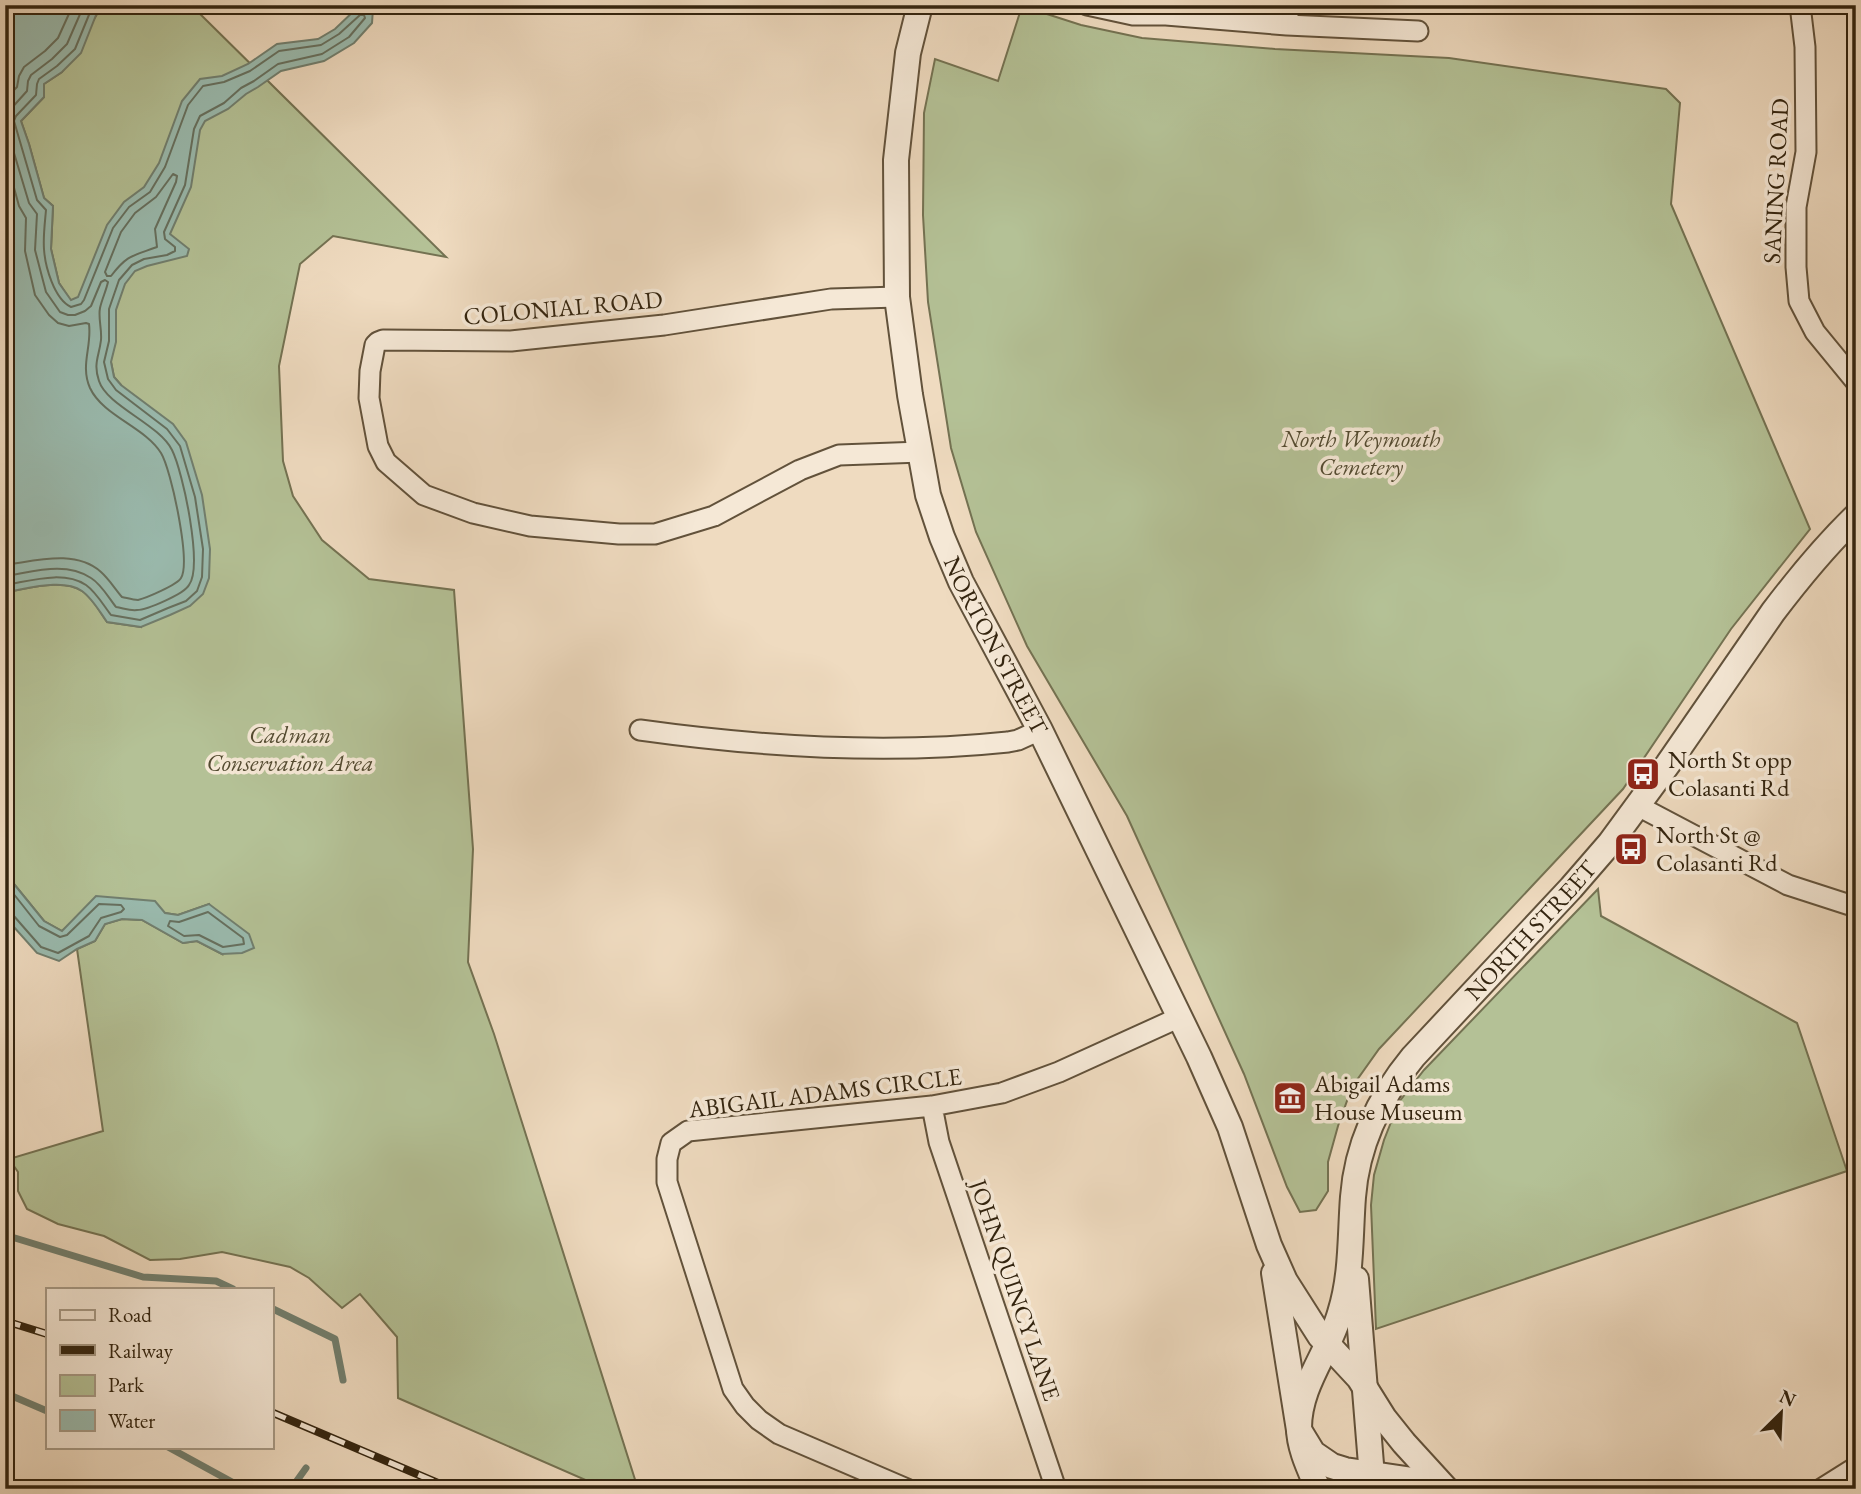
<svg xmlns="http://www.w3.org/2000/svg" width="1861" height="1494" font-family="'EB Garamond',serif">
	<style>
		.green { fill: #b4c196; stroke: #747252; stroke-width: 2 }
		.water { fill: #9abbaf; stroke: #717f6f; stroke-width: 2 }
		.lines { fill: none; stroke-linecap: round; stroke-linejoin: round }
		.shore { stroke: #66705f; stroke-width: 2 }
		.stream { stroke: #717f6f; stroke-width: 7 }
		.minor-casing { stroke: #62523b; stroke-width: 23 }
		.tertiary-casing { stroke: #62523b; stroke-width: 28 }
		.minor { stroke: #f5e8d6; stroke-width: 19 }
		.tertiary { stroke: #f5e8d6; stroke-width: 24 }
		.rail-casing { stroke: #33240f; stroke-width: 8 }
		.rail { stroke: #f5e8d6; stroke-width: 5; stroke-dasharray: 16; stroke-linecap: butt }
		.labels { text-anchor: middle; stroke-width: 7; stroke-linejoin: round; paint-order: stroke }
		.street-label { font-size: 24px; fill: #33240f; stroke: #f5e8d6 }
		.park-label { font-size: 24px; font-style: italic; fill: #534b31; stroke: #f5e8d6 }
		.poi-label { font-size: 24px; fill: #33240f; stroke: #f5e8d6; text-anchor: start }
	</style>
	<rect width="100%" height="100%" fill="#efdbc0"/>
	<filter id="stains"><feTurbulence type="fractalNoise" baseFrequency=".00286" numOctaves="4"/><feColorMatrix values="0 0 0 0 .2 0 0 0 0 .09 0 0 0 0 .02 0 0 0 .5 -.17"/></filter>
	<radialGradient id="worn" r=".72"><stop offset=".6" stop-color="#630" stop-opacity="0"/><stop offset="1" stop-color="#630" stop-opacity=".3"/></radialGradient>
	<path class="green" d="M100 5H191L446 257 333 236 300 264 279 366 283 461 293 496 322 540 369 579 454 590 473 849 468 962 494 1034 638 1489H606L398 1398 397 1337 360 1294 342 1308 309 1278 290 1267 222 1252 180 1259 150 1260 104 1236 58 1224 27 1209 18 1191V1172L9 1159 103 1131 77 949 95 941 105 924 122 919 142 920 183 943 197 941 222 954 209 904 178 915 165 913 75 919 62 931 44 921 5 873V592C27 589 63 578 82 591 92 597 100 612 107 622L141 627 121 385 114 377 111 362 59 283 51 249 53 206 44 198 29 144 21 121 44 97V84L62 72 99 11Z
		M1022 6 1081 25 1142 38 1275 49 1449 58 1666 89 1680 103 1671 204 1810 529 1731 629 1623 789 1379 1049 1352 1087 1338 1126 1328 1162V1191L1316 1210 1300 1212 1287 1187 1244 1074 1127 816 1027 646 976 532 951 448 928 302 923 215 924 113 935 59 998 81Z
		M1598 889 1601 916 1797 1023 1847 1171 1376 1329 1371 1205 1374 1175 1384 1140 1399 1102 1424 1070Z"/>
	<path class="water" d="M5 5H100L81 53 62 72 44 84V97L21 121 29 144 44 198 53 206 51 249 59 283 71 300 78 297 107 225 124 202 144 187 159 163 182 101 200 79 222 76 248 64 277 44 318 39 335 29 357 8V5H368L373 9 372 23 354 43 324 61 281 71 258 87 246 94 228 109 205 121 200 130 191 187 170 234 189 249 187 256 147 266 135 271 125 284 116 310V342L111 362 114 377 121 385 173 424 186 442 202 495 210 549 209 578 203 594 190 606 170 615 141 627 107 622C100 612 92 598 82 591 63 578 27 589 5 592Z
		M5 873 44 921 62 931 96 896 155 901 165 913 178 915 209 904 249 934 254 948 242 953 222 954 197 941 183 943 142 920 122 919 105 924 95 941 77 949 59 961 37 953 5 917Z"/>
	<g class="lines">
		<path class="shore" d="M5 99 17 87 19 76 24 67 45 51 58 38 73 5
			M5 155 19 206 26 218 25 251 35 295 49 315 58 323 69 326 86 323 89 324C92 347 80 365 90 388 103 416 145 427 161 453 171 469 191 562 181 578 177 585 146 598 138 600 133 600 127 598 122 597 115 589 109 579 101 572 75 549 36 561 5 565
			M173 174 177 176 176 182 155 229 157 247C133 256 128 254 111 276H107L105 272 121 232 135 213 156 197Z
			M5 576C33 572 65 561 91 578 101 584 109 598 116 607 123 608 130 611 137 610 147 610 184 594 189 585 203 566 183 472 172 450 159 424 107 406 99 381 93 363 99 357 101 340 102 329 98 318 100 308 102 299 106 291 108 282L105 280 101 282 91 306 85 311 75 315H68L60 312 46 292 35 250 37 214 29 203 5 123 9 111 27 91 28 81 31 75 52 59 67 44 84 5
			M5 585C30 581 63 570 86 585 96 592 104 606 111 615L140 620 168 608 186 601 197 591 202 577 203 549 195 497 180 446 167 429 116 390 108 379 104 362 109 341V309L119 280 132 265 144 259 167 255 175 251V247L165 239 164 232 185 185 194 129 200 116 224 103 241 88 254 81 278 64 322 54 349 37 365 18 364 15H360L339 34 321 45 279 51 250 71 224 82 203 86 188 105 165 167 150 192 129 207 113 228 84 300 81 304 71 307C54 299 45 266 44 249 43 236 45 222 46 210L37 200 14 121 16 116 36 95 37 84 39 79 57 66 75 49 93 5
			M5 883 39 926 60 937 67 935 99 904 121 905 124 909 121 912 101 918 89 936 58 953 41 947 13 915 5 913
			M208 912 243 938 244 944 223 947 199 935 184 936 168 926 170 921 179 922Z"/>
		<path class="stream" d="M5 1235 143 1277 216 1281 233 1289
			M271 1308 335 1339 343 1380
			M5 1393 47 1411
			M168 1447 232 1482 253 1489
			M291 1489 306 1468"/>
		<g class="minor-casing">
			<path id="minor" d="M1087 5 1133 15H1166L1287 25 1418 31
				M1800 5 1805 47 1806 152 1796 207V267L1799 301 1815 332 1856 382
				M1287 25 1289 5
				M897 297 831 299 664 325 511 341 383 340 378 342 375 345 370 371 369 398 378 446 386 462 424 495 473 513 530 526 619 534H655L714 516 800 470 839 455 921 452
				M640 730C762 747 885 755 1008 742L1018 740 1040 730
				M1638 806 1788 885 1856 907
				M932 1106 939 1142 1056 1489
				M907 1489 779 1434 759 1420 745 1406 733 1389 667 1182V1159L671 1143 688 1131 932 1106 1002 1093 1059 1072 1180 1017
				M1821 1489 1856 1467"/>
		</g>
		<g class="tertiary-casing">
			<g id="tertiary">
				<path id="s1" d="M920 5 908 53 896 160 897 297 910 395 928 495 942 537 961 582 1040 730 1199 1057 1230 1127 1269 1245 1285 1281 1320 1336 1359 1378 1384 1418 1404 1443 1446 1489"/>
				<path d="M1274 1273 1299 1430 1313 1453 1332 1466 1345 1470 1440 1484"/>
				<path d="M1356 1279 1373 1489"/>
				<path id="s2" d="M1318 1489C1310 1470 1299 1448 1299 1428 1299 1385 1329 1352 1340 1313 1352 1275 1350 1236 1353 1197 1357 1144 1380 1097 1413 1057L1571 888 1610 843 1668 764 1773 612C1798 579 1825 546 1856 516"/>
			</g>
		</g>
		<use href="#minor" class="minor"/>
		<use href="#tertiary" class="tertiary"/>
		<g class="rail-casing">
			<path id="rail" d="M5 1321 47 1334
				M271 1412 452 1489"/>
		</g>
		<use href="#rail" class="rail"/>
	</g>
	<defs>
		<g id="bus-square" transform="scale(1.75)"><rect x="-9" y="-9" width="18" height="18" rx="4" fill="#8f2418" stroke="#f5e8d6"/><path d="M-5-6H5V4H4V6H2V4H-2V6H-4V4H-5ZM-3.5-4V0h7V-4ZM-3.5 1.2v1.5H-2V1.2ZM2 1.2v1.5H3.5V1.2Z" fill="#fff"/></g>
		<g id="museum-square" transform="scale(1.75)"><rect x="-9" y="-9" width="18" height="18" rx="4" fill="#8f2418" stroke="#f5e8d6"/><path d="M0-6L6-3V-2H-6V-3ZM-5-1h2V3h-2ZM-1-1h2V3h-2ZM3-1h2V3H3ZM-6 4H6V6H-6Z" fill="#fff"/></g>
	</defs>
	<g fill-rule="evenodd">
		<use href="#bus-square" x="1643" y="774"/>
		<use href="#bus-square" x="1631" y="849"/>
		<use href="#museum-square" x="1290" y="1098"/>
	</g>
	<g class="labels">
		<g class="street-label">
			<text transform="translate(1776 181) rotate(-87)" y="8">SANING ROAD</text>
			<text transform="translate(563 308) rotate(-5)" y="8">COLONIAL ROAD</text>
			<text dy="8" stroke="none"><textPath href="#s1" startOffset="660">NORTON STREET</textPath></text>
			<text dy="8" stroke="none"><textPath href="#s2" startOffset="632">NORTH STREET</textPath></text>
			<text transform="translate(825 1093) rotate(-7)" y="8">ABIGAIL ADAMS CIRCLE</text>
			<text transform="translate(1015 1290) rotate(71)" y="8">JOHN QUINCY LANE</text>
		</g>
		<g class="park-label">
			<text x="1361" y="447">North Weymouth<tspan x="1361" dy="28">Cemetery</tspan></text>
			<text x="290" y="743">Cadman<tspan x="290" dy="28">Conservation Area</tspan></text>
		</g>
		<g class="poi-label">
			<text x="1668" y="768">North St opp<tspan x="1668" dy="28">Colasanti Rd</tspan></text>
			<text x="1656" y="843">North St @<tspan x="1656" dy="28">Colasanti Rd</tspan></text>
			<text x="1314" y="1092">Abigail Adams<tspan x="1314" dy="28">House Museum</tspan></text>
		</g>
	</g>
	<rect width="1861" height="1494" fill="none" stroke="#efdbc0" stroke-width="28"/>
	<rect x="7" y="7" width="1847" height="1480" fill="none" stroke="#33240f" stroke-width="3.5"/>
	<rect x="14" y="14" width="1833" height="1466" fill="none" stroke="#33240f" stroke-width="2"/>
	<rect x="46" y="1288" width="228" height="161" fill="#f5e8d6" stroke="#a79a86" stroke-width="2"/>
	<rect x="60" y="1310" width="35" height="10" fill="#f5e8d6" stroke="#a79a86" stroke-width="2"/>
	<text x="108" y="1322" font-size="21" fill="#33240f">Road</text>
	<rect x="60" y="1345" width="35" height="10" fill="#33240f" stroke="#a79a86" stroke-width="2"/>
	<text x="108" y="1358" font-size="21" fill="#33240f">Railway</text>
	<rect x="60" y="1375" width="35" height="21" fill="#b4c196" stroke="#a79a86" stroke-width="2"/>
	<text x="108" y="1392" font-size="21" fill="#33240f">Park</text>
	<rect x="60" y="1410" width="35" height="21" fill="#9abbaf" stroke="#a79a86" stroke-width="2"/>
	<text x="108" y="1428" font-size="21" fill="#33240f">Water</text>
	<g transform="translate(1781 1413) rotate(24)" stroke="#f5e8d6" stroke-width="5" paint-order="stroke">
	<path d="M0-5L12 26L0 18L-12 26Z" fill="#33240f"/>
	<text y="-10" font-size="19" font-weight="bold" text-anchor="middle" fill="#33240f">N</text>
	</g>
	<rect width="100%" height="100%" filter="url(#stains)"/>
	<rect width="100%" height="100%" fill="url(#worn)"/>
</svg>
